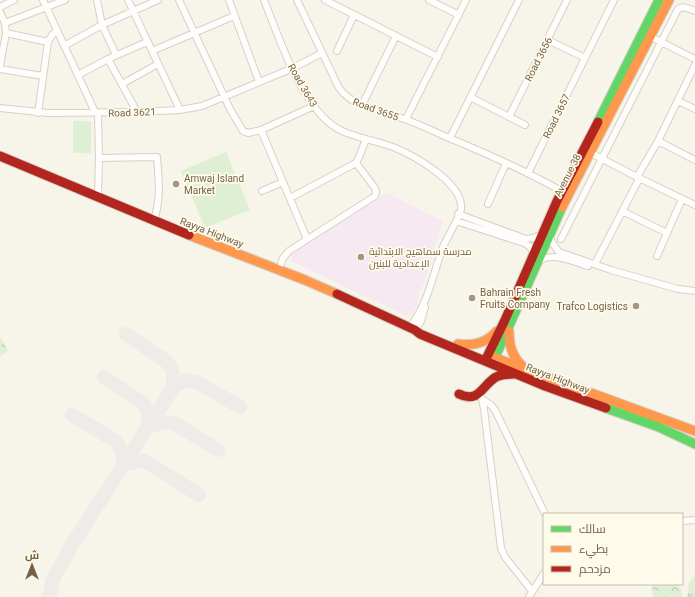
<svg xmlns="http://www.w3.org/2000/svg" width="695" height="597" font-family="Roboto,Cairo,sans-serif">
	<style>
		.education { fill: #f6e9f2 }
		.grass { fill: url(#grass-tufts) }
		.forest { fill: url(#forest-crowns) }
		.garden { fill: #deefd4 }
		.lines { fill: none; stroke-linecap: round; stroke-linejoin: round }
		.taxiway { stroke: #eeebe8; stroke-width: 14 }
		.street-casing { stroke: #d6d1c8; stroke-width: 8 }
		.fast-casing { stroke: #d5d0c5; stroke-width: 11 }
		.slow-casing { stroke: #d5d0c5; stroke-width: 11 }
		.jam-casing { stroke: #d5d0c5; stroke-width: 11 }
		.street { stroke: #fefdfc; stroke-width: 6 }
		.fast { stroke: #63d668; stroke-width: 9 }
		.slow { stroke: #ff974d; stroke-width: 9 }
		.jam { stroke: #b3261e; stroke-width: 9 }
		.poi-dot { fill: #a39581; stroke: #fffbeb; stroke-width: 1.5 }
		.labels { text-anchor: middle; stroke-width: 3.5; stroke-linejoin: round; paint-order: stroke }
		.street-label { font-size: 10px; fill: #766248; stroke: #fffbeb }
		.poi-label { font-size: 10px; fill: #766248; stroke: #fffbeb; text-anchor: start }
	</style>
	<defs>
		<pattern id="grass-tufts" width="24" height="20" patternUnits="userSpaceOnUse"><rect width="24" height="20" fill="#deefd4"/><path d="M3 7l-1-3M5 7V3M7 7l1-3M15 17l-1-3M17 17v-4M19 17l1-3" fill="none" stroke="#b9c5ae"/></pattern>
		<pattern id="forest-crowns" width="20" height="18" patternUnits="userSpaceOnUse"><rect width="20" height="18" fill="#deefd4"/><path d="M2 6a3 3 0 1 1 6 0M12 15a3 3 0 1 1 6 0" fill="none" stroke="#b9c5ae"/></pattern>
	</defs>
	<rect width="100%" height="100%" fill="#f7f4ea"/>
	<path class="education" d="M387 193 443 221 423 286 420 288 418 293 419 298 414 313 407 316 291 261V254Z"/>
	<path class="grass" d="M0 337 8 350 7 352 0 356Z
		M695 575V597H687L689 583Z"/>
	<path class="forest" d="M652 584H676L681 590 683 597H653Z"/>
	<path class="garden" d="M73 121H91V153H73Z
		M226 152 250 210 205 228 181 171Z"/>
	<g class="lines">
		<path class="taxiway" d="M104 377 144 404C149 412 148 418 148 427L164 422 174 423 218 450
			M173 388C181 381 187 379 197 382L240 407
			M72 415 117 442 123 456 124 465
			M124 465 140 461H145L199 495
			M49 597 53 579 73 543 173 388C174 377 174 370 167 362L126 334"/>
		<g class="street-casing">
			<path id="street" d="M43 0 95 112
				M97 0 102 25 116 55
				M128 0 180 110
				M179 0 230 109 243 131 248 133 261 130 314 106
				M229 0 259 82
				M264 0C279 38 297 92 326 120 345 138 370 138 393 147 413 155 464 183 461 209 460 217 447 237 443 247 433 274 428 305 409 328
				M297 0 339 88C354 108 379 110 401 118 417 123 433 131 449 138 488 154 528 172 565 193
				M325 0 438 57
				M429 0 459 15
				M0 7 14 0
				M0 12 5 23 6 33 0 66
				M5 23 65 0
				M6 33 48 42
				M651 37 695 59
				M548 40 585 58
				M64 46 102 25 158 0
				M152 51 234 16
				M337 51 354 15
				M108 59 137 112
				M0 69 43 76
				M78 75 108 59 147 42
				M122 84 158 64
				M470 97 525 125
				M678 101 695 109
				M362 105 396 36
				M0 108 48 113 137 112 180 110 202 106 293 68 322 53
				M38 113 48 42 52 35 57 30
				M509 117 567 0
				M406 119 466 0
				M261 130 307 239
				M450 138 519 0
				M658 141 695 160
				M591 153 637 177 695 205
				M99 158 157 157C159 182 161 197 154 221
				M528 173 614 0
				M637 177 658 141 695 65
				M262 191 283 182
				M98 197 99 158 98 113
				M290 198 356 163 360 155 366 139
				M488 204 506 163
				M622 211 667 233
				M458 214 526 239 533 238 543 234
				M456 221 524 243 529 246 534 253
				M549 235 553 244 559 252 611 270 678 289 695 291
				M561 239 678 9C683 5 689 9 695 11
				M657 256 682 199
				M537 262C553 251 571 261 588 266
				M595 264 639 179
				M279 270 283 258 289 251 375 196 376 192 375 188 356 163
				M415 330 421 321 425 307
				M479 393 482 399 484 409 501 548 505 557 532 591
				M482 399 491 405 495 410 545 514
				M682 521 695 520
				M529 597 544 573"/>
		</g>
		<g class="fast-casing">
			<path id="fast" d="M598 122 659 0
				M492 364 562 207
				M606 408 659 427 695 444"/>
		</g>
		<g class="slow-casing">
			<path id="slow" d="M562 207 669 0
				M189 235 305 280 337 294
				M509 331C509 346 512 356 523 367
				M458 344C474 346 486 343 497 331
				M490 356 695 431"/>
		</g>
		<g class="jam-casing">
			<path id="jam" d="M0 156 189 235
				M337 294 415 330 420 334 545 386 606 408
				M485 361 505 320 557 201 598 122
				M459 394C479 404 482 385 496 377 502 374 509 374 515 374"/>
		</g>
		<use href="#street" class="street"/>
		<use href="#fast" class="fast"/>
		<use href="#slow" class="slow"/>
		<use href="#jam" class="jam"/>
	</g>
	<g class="poi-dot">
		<circle cx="176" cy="184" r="4"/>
		<circle cx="361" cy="257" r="4"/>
		<circle cx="472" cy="298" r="4"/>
		<circle cx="636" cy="306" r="4"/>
	</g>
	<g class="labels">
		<g class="street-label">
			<text transform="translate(538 59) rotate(-63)" y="4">Road 3656</text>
			<text transform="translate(303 85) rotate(60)" y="4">Road 3643</text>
			<text transform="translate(376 109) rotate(20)" y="4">Road 3655</text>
			<text transform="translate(132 112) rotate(-2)" y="4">Road 3621</text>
			<text transform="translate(556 116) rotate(-64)" y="4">Road 3657</text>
			<text transform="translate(567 175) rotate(-63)" y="4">Avenue 38</text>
			<text transform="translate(212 232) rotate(21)" y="4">Rayya Highway</text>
			<text transform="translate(558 378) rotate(21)" y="4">Rayya Highway</text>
		</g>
		<g class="poi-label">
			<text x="184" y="182">Amwaj Island<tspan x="184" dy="12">Market</tspan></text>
			<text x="369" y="255">مدرسة سماهيج الابتدائية<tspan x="369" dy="12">الإعدادية للبنين</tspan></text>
			<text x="480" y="296">Bahrain Fresh<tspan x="480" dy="12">Fruits Company</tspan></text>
			<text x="628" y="310" text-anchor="end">Trafco Logistics</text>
		</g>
	</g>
	<rect x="543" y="513" width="140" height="72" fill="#fffbeb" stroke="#c8beaa"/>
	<rect x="551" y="526" width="20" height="6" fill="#63d668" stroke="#c8beaa"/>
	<text x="579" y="533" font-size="12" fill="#766248">سالك</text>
	<rect x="551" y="546" width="20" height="6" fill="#ff974d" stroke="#c8beaa"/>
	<text x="579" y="553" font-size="12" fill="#766248">بطيء</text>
	<rect x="551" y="566" width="20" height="6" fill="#b3261e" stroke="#c8beaa"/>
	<text x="579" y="573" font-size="12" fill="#766248">مزدحم</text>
	<g transform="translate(32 565)" stroke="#fffbeb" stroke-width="3" paint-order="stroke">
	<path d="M0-3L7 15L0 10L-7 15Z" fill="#766248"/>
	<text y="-6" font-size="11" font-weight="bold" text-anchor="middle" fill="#766248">ش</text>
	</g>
</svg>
